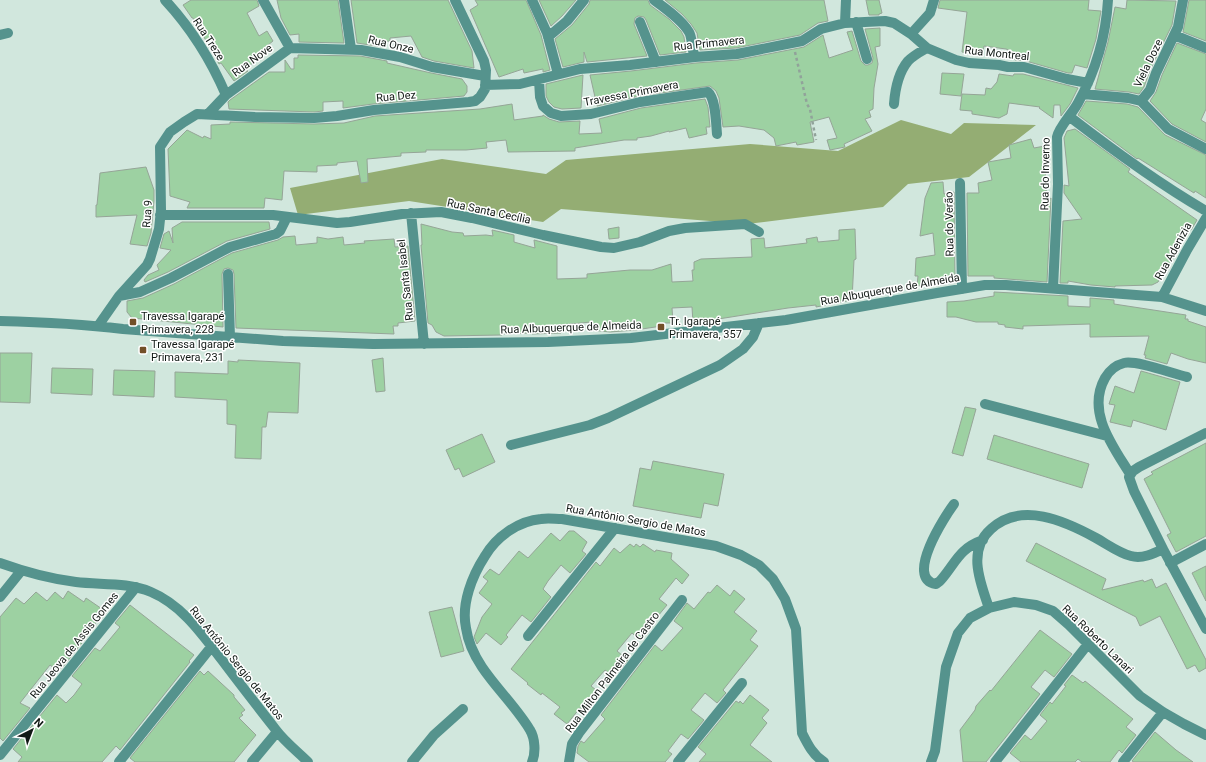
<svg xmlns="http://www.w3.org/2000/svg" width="1206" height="762" font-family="Roboto,sans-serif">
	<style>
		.forest { fill: #94ad73 }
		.building { fill: #9dd1a2; stroke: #95a597 }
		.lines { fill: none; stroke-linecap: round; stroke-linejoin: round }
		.path { stroke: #91a29a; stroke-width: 2.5; stroke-dasharray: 3 3; stroke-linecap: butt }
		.minor { stroke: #55938d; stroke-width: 10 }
		.poi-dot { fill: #724f28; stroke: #fff; stroke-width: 1.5 }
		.labels { text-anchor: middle; stroke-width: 3; stroke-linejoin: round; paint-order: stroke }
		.street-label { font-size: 11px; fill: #111915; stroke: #fff }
		.poi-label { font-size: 11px; fill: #111915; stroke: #fff; text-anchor: start }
	</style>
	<rect width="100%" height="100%" fill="#d1e7dd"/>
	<path class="forest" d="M901 120 951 134 964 123 1036 125 969 177 908 184 883 207 747 224 561 209 543 222 409 201 298 215 290 188 442 159 546 174 566 160 750 144 838 151Z"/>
	<path class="building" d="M191 0H257L259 6 247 13 259 36 267 31 273 41 263 49 265 54 242 71H248L234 81 221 63 219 64 216 58 193 18H192L183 5Z
		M277 0H338L344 43 299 42V34L290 35 281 18Z
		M351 0H448L472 51 474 68 434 61 422 57 411 36 390 38V41L382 42 383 47 357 43Z
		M475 0H526L541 35 550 70 543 72V69L524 73 523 69 499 77 470 10 478 5Z
		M539 0H576L562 16 551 26Z
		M590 0H648L650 5 669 19 681 31 684 37 686 52 660 55 646 20 644 17 638 16 635 18 634 24 647 56 587 62 584 52V62L563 67 555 39 572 25 589 4Z
		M665 0H824L828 21 818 23 800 35 736 48 700 50 697 33 691 24 682 14Z
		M866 0H879L882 13 879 14V15H869Z
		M940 0H1089L1088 10 1101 11 1096 39 1087 68 1075 65 1072 73H1068L1026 61 1015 60 1016 53 1006 49 984 46 982 56 962 52 967 12 938 8Z
		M1127 0 1176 1 1172 25 1150 70 1144 87 1139 94 1129 92 1095 89 1108 42 1115 7 1126 9Z
		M1189 0H1206V41L1183 32Z
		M880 28V46L875 47 878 64 874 88 873 109 869 111 871 117 865 119 872 131 844 144 845 147 830 150 827 140 837 138 829 117 810 122 814 142 797 145 796 142 776 146 774 138 764 130 739 126 723 127 719 98 716 91 710 86 639 96 597 106 590 75 631 71 696 63 738 60 804 47 823 35 829 58 853 50 847 32 852 31 861 61 865 65H868L872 63 873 58 865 29Z
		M1177 43 1206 54V109L1201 120 1206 123V142L1172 124 1150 101 1156 92 1162 75Z
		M298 55 360 56 387 61V63L431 73 462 79 467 86V92L464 96 373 104 343 108V101L323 102V111L314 112 229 109 228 102 230 100 269 72H285V60L291 69H294V58H298Z
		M942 73 964 74 961 96 940 94Z
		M999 74 1013 76 1014 74H1023L1078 88 1070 104 1061 116 1060 105H1054L1053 118 1039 108 1040 107 1009 103 1007 114 999 118 972 114V111L960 110 962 94 985 95 986 88 991 89 997 82Z
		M583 75 581 108 562 109 554 107 549 102 546 96V84Z
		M705 99 708 107 710 127H706L707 134 689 138 686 128 669 132V131L651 136 637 138V140H624L575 148V151L508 152 506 140 486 142 487 148 466 150H426V152L401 153V156L367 159 368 182 361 183 357 161 337 163V165L317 166V172L284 171 282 200 265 198 264 208H187L190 202 170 196 168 149 187 130 203 138 204 136 211 139V125L230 124V122L314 124 344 123 375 116 480 109 512 104 514 120 543 116V115L549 119 559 122 580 121 579 134 602 133 599 119 641 108Z
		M1086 101 1127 104 1138 107 1165 135 1206 155V198L1195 191 1194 193 1138 158 1137 159 1078 115Z
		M1075 129 1130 169 1128 172 1197 220 1191 230 1188 228 1174 248 1178 250 1158 282 1152 285 1115 286V287L1091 285 1068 281V283H1060L1063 221 1082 219 1064 193V185L1069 186 1064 138 1067 131Z
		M1031 139 1034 148 1050 145 1049 162 1046 165 1045 183H1047L1045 202 1051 198 1047 282 994 278V276H968L967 193H979L978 183 992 180 988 162 1011 158 1009 145Z
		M146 167 154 190V201L151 233 147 246 130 244 137 215 96 217V205H97L100 173Z
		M943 182 944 194 954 192 955 281 917 286 918 276H915L916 258 935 255 933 233 920 236 925 198 931 183Z
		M182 222H269L270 229 227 241 168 272 145 282 144 280 148 275 159 270 157 265 171 250 160 248 164 234 169 231 173 243 172 228Z
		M421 224 452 232 463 233 464 236 486 235 493 236 492 230 514 235V242L535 248 534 240 557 246V279L587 278V274L630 270H652L671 264 672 282 693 281 692 270H694V262L701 259 752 257 751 239 764 238 765 248 807 243 806 239 817 237 818 242 839 240V230L855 229 856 259 854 260 852 300 816 307V305L788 308 693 323 692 307 672 308 673 323H663L662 326 635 330 610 332 591 330V322L561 325V333L532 334V333L502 334V335L444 336 436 332 432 325 428 323 421 245H422Z
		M619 227V238L609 239 608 229Z
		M295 236 296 245 317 243V237L328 239 343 237 344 245 365 243 364 241 394 239 395 247 408 246 415 321 398 323V326H393L394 334 236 328 234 274 233 270 228 268 224 269 222 274 223 327 132 318 127 312V301L143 298 174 284 232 253 278 240 283 237Z
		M994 292 1068 296V306L1090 307V298L1114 300V304L1186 315 1185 319H1188V321L1206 327V363L1188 359 1171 353 1167 364 1145 358 1146 355H1144L1149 336 1090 337V324L1023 326V329L1005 327V325L998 324V322H976L956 317H947V302L964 301 994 296Z
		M0 353H32L30 403 0 402Z
		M383 358 385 391 376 392 372 360Z
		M238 360 300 363 298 413 268 412 266 427H262L261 459 235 458 236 425 227 424V400L175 397V372L228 374V361L238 362Z
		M52 368 93 369 92 395 51 393Z
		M114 370 155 371 154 397 113 395Z
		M1141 371 1180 382 1166 430 1133 420 1131 427 1110 422 1115 405 1109 404 1115 386 1134 393Z
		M965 407 976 409 963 456 952 453Z
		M482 434 495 462 463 477 459 468 455 470 446 450Z
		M994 435 1089 464 1082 488 987 459Z
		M1206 443V536L1176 552 1167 535 1171 533 1144 479 1153 474 1151 472Z
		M653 461 724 474 718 506 704 503 701 518 633 506 640 468 651 470Z
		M569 531H574L587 542 582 551 586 554 570 573 561 565 548 581 543 589 551 597 531 622 522 615 506 635 508 637 501 645 486 633 477 644 474 637 482 617 492 604 479 593 488 581 483 577 490 569 499 575 519 551 528 558 551 533 560 541Z
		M1036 543 1106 579 1102 590 1143 580 1144 582 1152 579 1156 588 1166 583 1206 660V668L1199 672 1195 665 1187 669 1160 616 1140 626 1136 617 1026 561Z
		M630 544 634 547 636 544 640 547 643 544 655 552 656 550 672 553 671 559 689 575 682 584 676 578 659 599 667 605 639 639 632 633 617 651 628 660 614 677 605 670 591 686 601 694 591 707 587 704 582 709 580 708 567 724 554 714 560 707 542 693 541 695 527 684 528 683 511 669 596 562 600 566 614 548 620 553Z
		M1206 566V601L1192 573Z
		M717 585 730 596 734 590 745 599 734 612 757 631 750 640 758 646 723 690 726 693 717 703 705 693 691 710 704 720 688 739 681 734 668 751 672 754 665 762H589L577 753 578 746 581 741 584 743 605 719 601 715 655 645 662 651 683 628 674 621 687 603 694 609 708 592 710 593Z
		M68 591 84 602 86 598 105 611 84 638 85 639 62 668 61 667 58 671 50 665 20 703 30 708 3 741 0 738V617L16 598 24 604 36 592 47 601 55 592 63 599Z
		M130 605 194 655 189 661 190 662 120 750 116 746 102 762H18L22 757 13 749 57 695 66 703 74 695 82 684 72 676 95 648 100 651 120 627 115 623Z
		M452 607 464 651 441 657 429 612Z
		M1040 630 1072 654 1054 677 1045 670 1031 687 1040 694 986 762H963L960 730 975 710 976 706 990 690 991 691Z
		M200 671 204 675 208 671 234 695V697L245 710 241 713 243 715 239 718 256 735 234 762H135L130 758Z
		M1072 675 1083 683 1085 681 1133 719 1126 727 1136 735 1122 753 1119 750 1110 762H1082L1078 759 1075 762H1021L1010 753 1025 735 1031 740 1047 721 1040 715 1050 702 1052 704 1066 686 1064 685Z
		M750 695 769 710 762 718 767 723 750 745 772 762H699L706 754 698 747 736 701 739 703 740 701 743 704Z
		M1155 732 1176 750 1193 762H1134L1132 761Z"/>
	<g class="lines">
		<path class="path" d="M795 52 807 104 810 109 816 140"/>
		<path class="minor" d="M165 0C191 28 211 60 226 95
			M344 0 351 49
			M532 0 547 33 558 74
			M654 0C665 8 682 20 689 32 693 39 691 49 695 57
			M640 22 656 62
			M856 22 867 59
			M845 23 846 0
			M911 34 927 48 956 60 969 63 999 65 1008 67H1024L1067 79 1088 83
			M0 35 8 33
			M1174 35 1206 48
			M548 37 567 21 584 0
			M290 48 361 50 400 57 432 67 485 76
			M539 80 540 97 543 106 551 113 561 116 591 114 640 102 708 92C716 99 716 124 717 134
			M485 85 520 84 580 69 630 65 695 57 737 54 802 41 821 29 845 23 885 21 894 23 911 34 930 13 934 0
			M1083 94 1128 98 1141 101 1150 90 1156 73 1178 27 1183 0
			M1141 101 1168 129 1206 149
			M894 104C895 90 899 72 908 61 914 55 920 52 927 48
			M208 114 226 95 290 48 263 0
			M1070 117C1114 151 1158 183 1206 211
			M960 183 962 289
			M411 213 424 344
			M160 215H273L337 223 350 222 402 214 441 212 472 218 543 235 601 247 614 248 640 242 669 231 685 228 745 224 759 232
			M228 274 230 338
			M1053 288 1058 184 1057 137C1059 127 1072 114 1078 103 1095 72 1106 36 1108 0
			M119 296 140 292 171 278 230 247 276 234 280 231 287 217
			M1162 297 1187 250 1206 218
			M0 321C41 322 82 324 123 329L283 341 373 344 548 342 631 338 786 320 937 293 985 285H1006L1162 297 1206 311
			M98 326 119 296 147 265 150 259 159 229 161 210 160 147 170 132 184 122 197 114 255 117 314 118 337 116 374 110 469 102 475 101 480 97 485 89 486 70 484 61 455 0
			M985 404 1107 436
			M1206 433 1139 467 1133 471 1129 477 1134 491 1163 549 1206 629
			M511 445 590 425 608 418 720 365 743 349 753 337 759 323
			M1130 474C1113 446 1086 412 1105 378 1109 371 1116 365 1124 363 1137 360 1173 374 1187 377
			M954 504C945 516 904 579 936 584L940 581C956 563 958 549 983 540
			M0 563C25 572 50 579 76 582 101 585 127 582 151 592 182 605 202 634 222 660 240 684 258 707 276 730 285 742 298 752 308 762
			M1170 563 1206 544
			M0 597 21 571
			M989 608C980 582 967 550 991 529 1021 501 1065 521 1096 538 1107 544 1119 553 1131 556 1142 559 1153 554 1163 549
			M528 636 615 528
			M0 755 136 587
			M119 762 212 646
			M252 762 277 732
			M412 762 434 735 463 709
			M532 762C536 753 535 738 530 730 517 708 496 688 482 667 474 655 468 642 466 628 461 604 472 576 485 556 496 537 518 521 541 519 548 518 555 519 562 519L716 546 741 555 759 565 773 579 785 599 796 629 802 733C808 745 813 755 824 762
			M569 762 572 744 579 733 682 600
			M678 762 742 683
			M931 762 935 751 946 667 958 633 970 618 989 608 1014 602 1036 605 1053 611 1069 625 1140 696 1163 712 1184 724 1206 735
			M995 762 1088 644
			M1123 762 1163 712"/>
	</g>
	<g class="poi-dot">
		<rect x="129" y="318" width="8" height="8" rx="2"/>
		<rect x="657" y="323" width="8" height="8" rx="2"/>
		<rect x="139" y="346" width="8" height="8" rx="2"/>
	</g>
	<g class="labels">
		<g class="street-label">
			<text transform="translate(209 39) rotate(57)" y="4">Rua Treze</text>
			<text transform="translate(709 43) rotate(-6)" y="4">Rua Primavera</text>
			<text transform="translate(391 44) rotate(13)" y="4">Rua Onze</text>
			<text transform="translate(997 53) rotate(6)" y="4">Rua Montreal</text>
			<text transform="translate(252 60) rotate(-36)" y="4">Rua Nove</text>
			<text transform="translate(1148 63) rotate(-64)" y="4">Viela Doze</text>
			<text transform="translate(631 93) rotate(-11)" y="4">Travessa Primavera</text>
			<text transform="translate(396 96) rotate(-5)" y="4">Rua Dez</text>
			<text transform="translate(1045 174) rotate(-89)" y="4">Rua do Inverno</text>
			<text transform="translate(489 211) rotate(12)" y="4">Rua Santa Cecília</text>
			<text transform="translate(147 214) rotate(-86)" y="4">Rua 9</text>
			<text transform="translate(949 224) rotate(-91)" y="4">Rua do Verão</text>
			<text transform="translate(1173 251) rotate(-61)" y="4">Rua Adenizia</text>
			<text transform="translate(405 280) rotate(-96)" y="4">Rua Santa Isabel</text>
			<text transform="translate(890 289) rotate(-10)" y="4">Rua Albuquerque de Almeida</text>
			<text transform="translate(571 327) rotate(-2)" y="4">Rua Albuquerque de Almeida</text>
			<text transform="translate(636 520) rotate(10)" y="4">Rua Antônio Sergio de Matos</text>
			<text transform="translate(1098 639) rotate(44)" y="4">Rua Roberto Lanari</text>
			<text transform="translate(74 645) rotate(-51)" y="4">Rua Jeova de Assis Gomes</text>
			<text transform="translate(237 663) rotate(51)" y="4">Rua Antônio Sergio de Matos</text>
			<text transform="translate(612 672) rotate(-53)" y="4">Rua Milton Palmeira de Castro</text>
		</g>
		<g class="poi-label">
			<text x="141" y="320">Travessa Igarapé<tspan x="141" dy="13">Primavera, 228</tspan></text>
			<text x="669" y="325">Tr. Igarapé<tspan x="669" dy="13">Primavera, 357</tspan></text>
			<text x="151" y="348">Travessa Igarapé<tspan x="151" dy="13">Primavera, 231</tspan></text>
		</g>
	</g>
	<g transform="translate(32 730) rotate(42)" stroke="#ffffff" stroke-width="3" paint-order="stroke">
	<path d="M0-3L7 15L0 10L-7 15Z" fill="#111915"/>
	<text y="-6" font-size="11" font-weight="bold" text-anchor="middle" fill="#111915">N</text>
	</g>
</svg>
